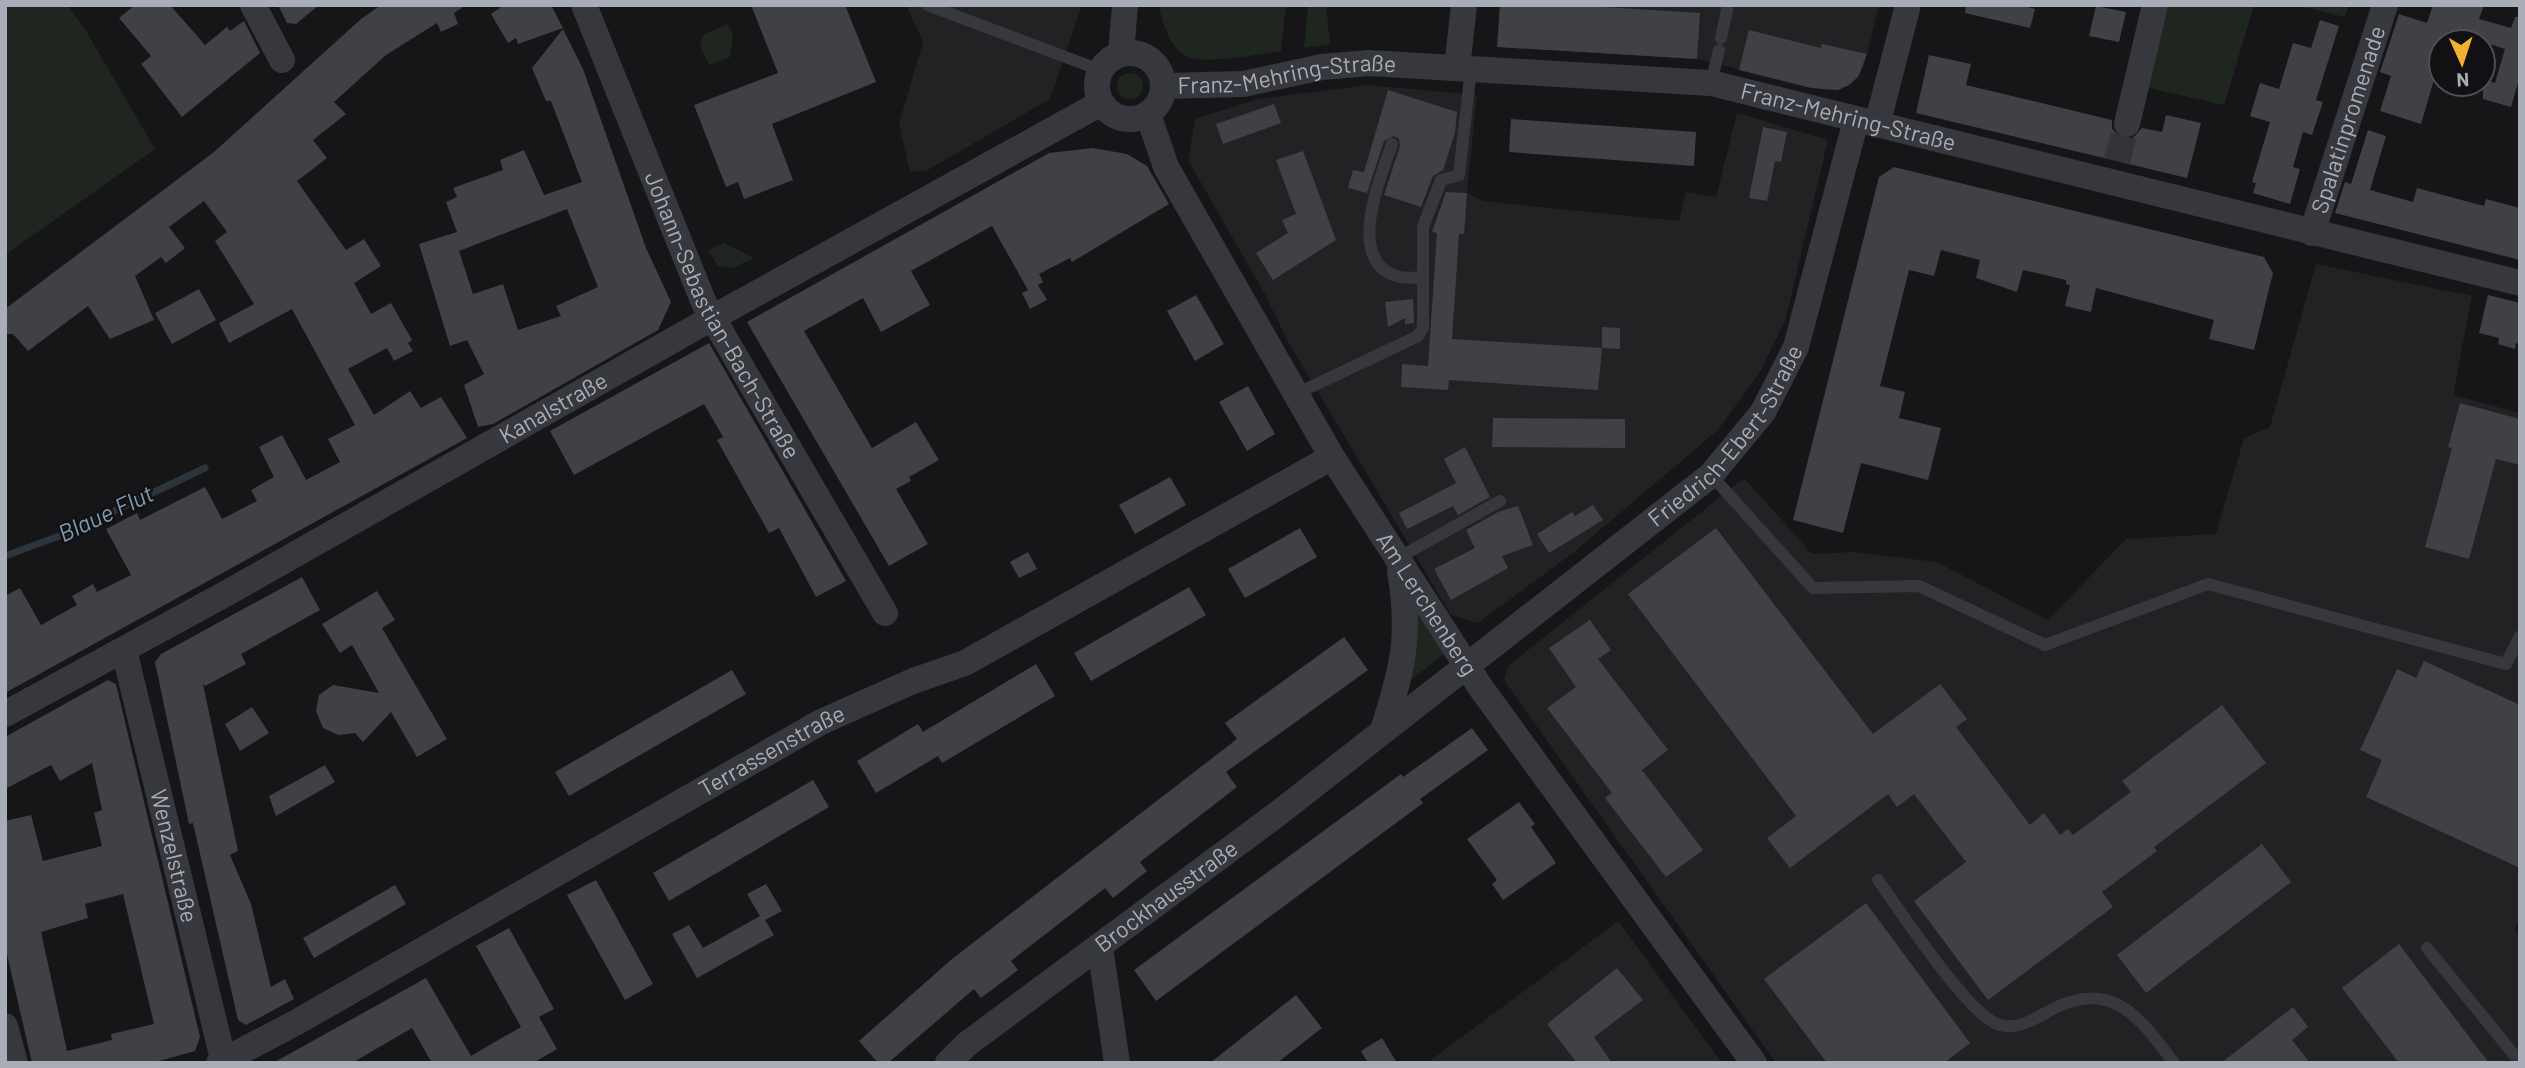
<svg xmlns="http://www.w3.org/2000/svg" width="2525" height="1068" font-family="Barlow,sans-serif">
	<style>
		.built { fill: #222225 }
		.green { fill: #1e261f }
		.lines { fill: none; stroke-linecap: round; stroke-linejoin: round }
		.stream { stroke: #2c353c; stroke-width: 7 }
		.building { fill: #404145; fill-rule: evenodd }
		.street-tunnel { stroke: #333438; stroke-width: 26; stroke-dasharray: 26 13; stroke-linecap: butt }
		.lane { stroke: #37383d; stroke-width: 12 }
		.street { stroke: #37383d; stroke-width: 26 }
		.labels { text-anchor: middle; stroke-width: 5; stroke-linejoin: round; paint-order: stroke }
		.street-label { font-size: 23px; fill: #a8adb8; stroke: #111113 }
		.water-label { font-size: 24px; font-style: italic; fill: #7f9bb3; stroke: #111113 }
	</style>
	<rect width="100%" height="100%" fill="#161618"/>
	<path class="built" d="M906 5H1082L1050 99 928 170 910 172 899 124 923 42Z
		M1500 5H1879L1864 66 1858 77 1838 90H1825L1697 59 1497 47Z
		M1368 85 1477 95 1467 193 1483 201 1679 221 1686 192 1716 197 1737 113 1828 140 1786 318 1760 372 1718 430 1574 552 1478 623 1451 615 1287 340 1266 296 1188 160 1195 119 1258 99Z
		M2316 264 2472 296 2453 395 2520 413V917L2515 930 2520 934V1063H1776L1504 680 1508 666 1744 478 1812 554 1852 552 1937 562 2048 620 2126 539 2216 534 2244 438 2270 427Z
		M1618 921 1722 1063H1427Z"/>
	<path class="green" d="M5 5H67L86 31 155 149 5 255Z
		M1159 5H1286L1281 51C1258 54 1202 67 1183 54 1169 45 1162 21 1159 5Z
		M1308 5H1326L1330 44 1304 48Z
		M2165 5H2254L2224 105 2145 87Z
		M2295 5H2349L2345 17Z
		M728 24 733 36 730 57 709 65 700 46 704 34Z
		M1117 86a13 13 0 1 1 26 0a13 13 0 1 1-26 0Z
		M724 243 754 258 732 268 718 266 708 250Z
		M1416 610 1449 650 1411 680Z"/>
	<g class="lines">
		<path class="stream" d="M5 556 70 532 205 468"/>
	</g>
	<path class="building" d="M135 5H170L205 45 227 27 230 31 244 21 260 53 182 117 141 64 151 56 119 18Z
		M278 5H319L296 24 287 23Z
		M381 5H466L454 13 458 24 441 32 437 23 386 55 334 102 346 114 313 140 327 158 297 181 346 250 364 239 381 266 354 283 371 314 391 303 412 340 408 343 413 351 394 361 387 348 348 369 374 415 410 391 421 408 441 397 467 438 5 693V596L20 588 41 625 77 605 72 596 93 584 97 592 131 575 106 529 137 513 140 520 205 487 222 519 257 501 251 490 274 477 259 447 282 435 306 480 340 462 328 439 355 425 292 309 229 343 219 323 254 304 215 241 227 232 204 201 169 227 185 248 166 263 161 257 135 276 154 320 110 339 88 306 28 351 13 334H5V309L214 152 361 19Z
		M504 5H551L563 28 518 44 516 38 508 43 491 14Z
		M751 5H845L876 82 772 124 793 180 744 199 738 182 726 187 694 105 778 73Z
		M1500 5H1571L1700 13 1697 59 1497 47Z
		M1966 5H2020L2035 9 2030 28 1965 13Z
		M2433 5H2484L2479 19 2511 28 2515 17H2520V76L2511 107 2483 99V79L2495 83 2505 49 2449 31 2446 42H2441V56L2421 124 2380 111 2391 76 2380 72 2399 14 2427 23Z
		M2096 6 2126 12 2119 42 2089 36Z
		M2320 20 2339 26 2316 100 2323 102 2312 135 2303 132 2293 167 2300 169 2290 204 2253 193 2256 183 2252 182 2270 122 2250 116 2260 83 2279 89 2293 43 2311 48Z
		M563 29 583 69 646 248 671 302 658 330 493 424 478 427 464 385 484 374 467 340 450 346 419 244 457 232 446 202 457 197 453 188 503 170 500 160 524 150 544 195 582 182 551 101H546L532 68ZM567 209 598 287 556 306 561 316 518 330 503 284 473 294 459 251Z
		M1749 30 1821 48 1822 44 1867 54 1858 77 1849 85 1838 90 1811 88 1739 70Z
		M1929 55 1971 64 1966 85 2112 120V129L2123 139H2132L2142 128 2162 132 2166 115 2201 123 2187 178 1916 113Z
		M1388 90 1457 112 1455 133 1443 170 1433 176 1421 207 1384 195 1400 146 1399 139 1394 136 1384 141 1367 193 1348 188 1353 170 1364 172Z
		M1274 104 1281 123 1223 144 1216 124Z
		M1511 119 1696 132 1694 166 1509 152Z
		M1763 127 1787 132 1781 162 1775 161 1767 201 1749 198Z
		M2368 130 2386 136 2370 190 2413 202 2417 188 2484 206 2486 199 2520 208V260L2335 213 2345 182 2351 184Z
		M1093 148 1127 154 1147 166 1169 204 1072 262 1070 258 1039 274 1043 282 1038 285 1047 300 1030 309 1022 293 1028 290 992 226 911 271 930 305 881 332 863 298 804 331 872 448 916 422 939 460 909 477 911 481 896 489 928 544 889 566 747 322 1049 153Z
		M1303 151 1336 240 1273 280 1256 253 1288 233 1282 220 1296 214 1276 160Z
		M1894 167 2264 257 2273 273 2254 350 2209 339 2214 320 2096 288 2091 312 2065 306 2070 285 2066 284V280L2023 270 2017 292 1976 278 1980 260 1941 250 1934 276 1909 270 1880 386 1905 392 1899 418 1941 428 1928 480 1861 463 1843 533 1793 520 1879 177Z
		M1446 192 1467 193 1464 234H1459L1452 339 1602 348 1598 390 1449 380 1448 390 1401 387 1402 364 1428 366 1437 233 1432 232Z
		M199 289 216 320 172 344 155 313Z
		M1196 295 1224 344 1195 361 1167 311Z
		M2488 295 2520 303V344L2516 343 2515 349 2498 344 2499 338 2479 333Z
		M1413 299 1414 323 1405 324V318L1388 327 1385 302Z
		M1602 327 1620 328V349L1602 348Z
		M709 343 846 581 816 597 779 528 769 533 717 440 723 437 704 404 574 475 550 431Z
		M1248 386 1275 434 1247 451 1219 402Z
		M2460 403 2520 419V465L2496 459 2469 559 2425 547 2452 448 2448 447Z
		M1493 418 1625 419V448L1492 447Z
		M1465 447 1490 497 1458 515 1453 506 1407 529 1399 513 1456 483 1444 459Z
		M1170 477 1186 505 1135 534 1119 505Z
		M1593 505 1603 520 1549 553 1537 534 1572 512 1575 516Z
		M1518 506 1533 545 1502 556 1508 568 1451 600 1434 569 1475 548 1466 530 1498 512Z
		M1300 528 1317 557 1245 598 1228 569Z
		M1716 528 1873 734 1940 684 1967 719 1956 727 2030 825 2044 813 2060 835 2068 829 2073 835 2131 792 2122 781 2222 705 2266 763 2154 847 2157 851 2102 892 2113 907 1988 1000 1914 901 1966 862 1914 794 1897 807 1888 794 1790 868 1767 838 1796 816 1628 594Z
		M1028 552 1037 569 1019 578 1010 562Z
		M302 577 320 610 241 654 246 664 205 686 203 684 238 851 230 855 251 904 271 987 285 979 294 999 246 1025 238 1020 193 823 189 824 155 662 161 654Z
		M1189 587 1206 615 1091 681 1074 653Z
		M377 591 395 620 382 628 447 739 417 757 391 712 363 742 355 733 338 735 323 728 316 711 319 695 333 685 379 693 352 645 340 653 322 624Z
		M1590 620 1611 650 1598 659 1668 750 1642 770 1703 850 1666 877 1605 798 1612 793 1547 708 1576 687 1549 648Z
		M1344 637 1368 670 1226 772 1237 787 1140 862 1147 871 1113 898 1105 888 1011 961 1018 970 981 998 974 989 888 1063H878L859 1041 952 959 1237 739 1225 723Z
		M2424 661 2520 705V868L2366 797 2382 760 2360 750 2397 669 2416 678Z
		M1036 664 1055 696 942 763 938 756 876 793 857 761 918 724 923 732Z
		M732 670 746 694 569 796 555 772Z
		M108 680 116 684 200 1037 195 1051 152 1063H32L5 946V821L31 815 43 861 102 846 94 813 102 810 92 763 60 781 51 765 5 789V737ZM123 894 154 1024 111 1034 112 1040 67 1051 41 932 88 918 85 904Z
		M252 707 269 733 240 751 225 724Z
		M1472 728 1488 750 1420 799 1423 803 1156 1001 1134 970 1401 774 1403 777Z
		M325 765 335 782 276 816 269 796Z
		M813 780 829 807 669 901 653 873Z
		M1519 802 1535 824 1531 827 1556 863 1503 900 1492 884 1497 880 1467 839Z
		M2262 844 2291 882 2146 993 2117 955Z
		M596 880 653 984 625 1000 567 895Z
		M766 884 782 911 765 920 774 935 697 978 672 934 689 925 703 948 760 916 747 894Z
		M395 885 406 904 314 958 303 938Z
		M1866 903 1970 1043 1944 1063H1827L1764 979Z
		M509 928 554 1009 539 1017 557 1049 533 1063H432L412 1028 352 1063H273L426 978 471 1056 500 1039 521 1027 476 946Z
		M2399 944 2489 1063H2399L2342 988Z
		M1617 968 1643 1000 1594 1037 1612 1063H1577L1547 1024Z
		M1296 995 1322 1028 1277 1063H1210Z
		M2293 1007 2308 1027 2292 1040 2310 1063H2221Z
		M1382 1038 1397 1063H1368L1361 1051Z"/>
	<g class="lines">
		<path class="street-tunnel" d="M2117 161 2127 124"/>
		<path class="lane" d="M927 5 1100 70
			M1721 38 1728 5
			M1711 83 1719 50
			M1392 144C1381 177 1345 259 1396 276 1404 279 1415 277 1423 278
			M1298 393 1418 336 1423 328V227L1441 180 1459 175 1471 69
			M1711 475 1813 588 1919 586 2045 645 2208 584 2506 664 2520 636
			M1398 558 1500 501
			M1878 880C1900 910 1969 1017 2000 1025 2019 1030 2034 1019 2049 1011 2112 977 2139 1017 2174 1063
			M2427 948 2520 1062"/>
		<g class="street">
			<path d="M253 5 282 60"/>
			<path id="s1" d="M584 5 704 303 885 613"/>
			<circle cx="1130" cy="86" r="33"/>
			<path d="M1121 53 1125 5"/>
			<path d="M1457 68 1464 5"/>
			<path id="s2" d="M1164 86 1243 84 1322 67 1369 63 1711 83 2520 283"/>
			<path id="s3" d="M1148 114 1166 167 1332 457 1481 688 1754 1063"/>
			<path d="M2127 124 2155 5"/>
			<path d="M1877 125 1908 5"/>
			<path id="s4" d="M2312 233 2385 5"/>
			<path id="s5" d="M124 650 224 1063"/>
			<path id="s6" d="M5 714 227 593 712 318 1101 103"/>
			<path d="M1383 730C1403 667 1411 637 1400 571"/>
			<path d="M1100 947 1117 1063"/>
			<path d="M5 1026 15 1063"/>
			<path id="s7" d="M219 1063 297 1022 821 722 913 681 965 663 1332 457"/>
			<path id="s8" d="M948 1063 967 1044 1276 815 1711 475 1763 412 1796 347 1856 120"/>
		</g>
	</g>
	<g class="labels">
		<g class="street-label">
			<text dy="8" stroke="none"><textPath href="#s2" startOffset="124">Franz-Mehring-Straße</textPath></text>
			<text dy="8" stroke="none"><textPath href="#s2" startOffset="691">Franz-Mehring-Straße</textPath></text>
			<text dy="8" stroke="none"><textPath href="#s4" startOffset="119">Spalatinpromenade</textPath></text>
			<text dy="8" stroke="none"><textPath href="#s1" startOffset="340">Johann-Sebastian-Bach-Straße</textPath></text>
			<text dy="8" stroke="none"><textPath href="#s6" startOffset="628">Kanalstraße</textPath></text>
			<text dy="8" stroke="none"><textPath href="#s8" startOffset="1003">Friedrich-Ebert-Straße</textPath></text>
			<text dy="8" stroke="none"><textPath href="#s3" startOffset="565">Am Lerchenberg</textPath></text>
			<text dy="8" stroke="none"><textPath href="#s7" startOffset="635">Terrassenstraße</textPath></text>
			<text dy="8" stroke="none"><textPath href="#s5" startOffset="212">Wenzelstraße</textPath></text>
			<text dy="8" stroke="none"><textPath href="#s8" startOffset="275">Brockhausstraße</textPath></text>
		</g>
		<g class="water-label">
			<text transform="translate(106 514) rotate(-25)" y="8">Blaue Flut</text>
		</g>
	</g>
	<rect width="2525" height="1068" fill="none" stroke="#a8adb8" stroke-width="14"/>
	<g transform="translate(2462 63) rotate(177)"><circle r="33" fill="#111113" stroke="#4d4f55" stroke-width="2"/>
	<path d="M0-5L12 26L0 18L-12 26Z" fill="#f2b134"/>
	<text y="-10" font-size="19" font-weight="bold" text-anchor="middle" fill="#a8adb8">N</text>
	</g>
</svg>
